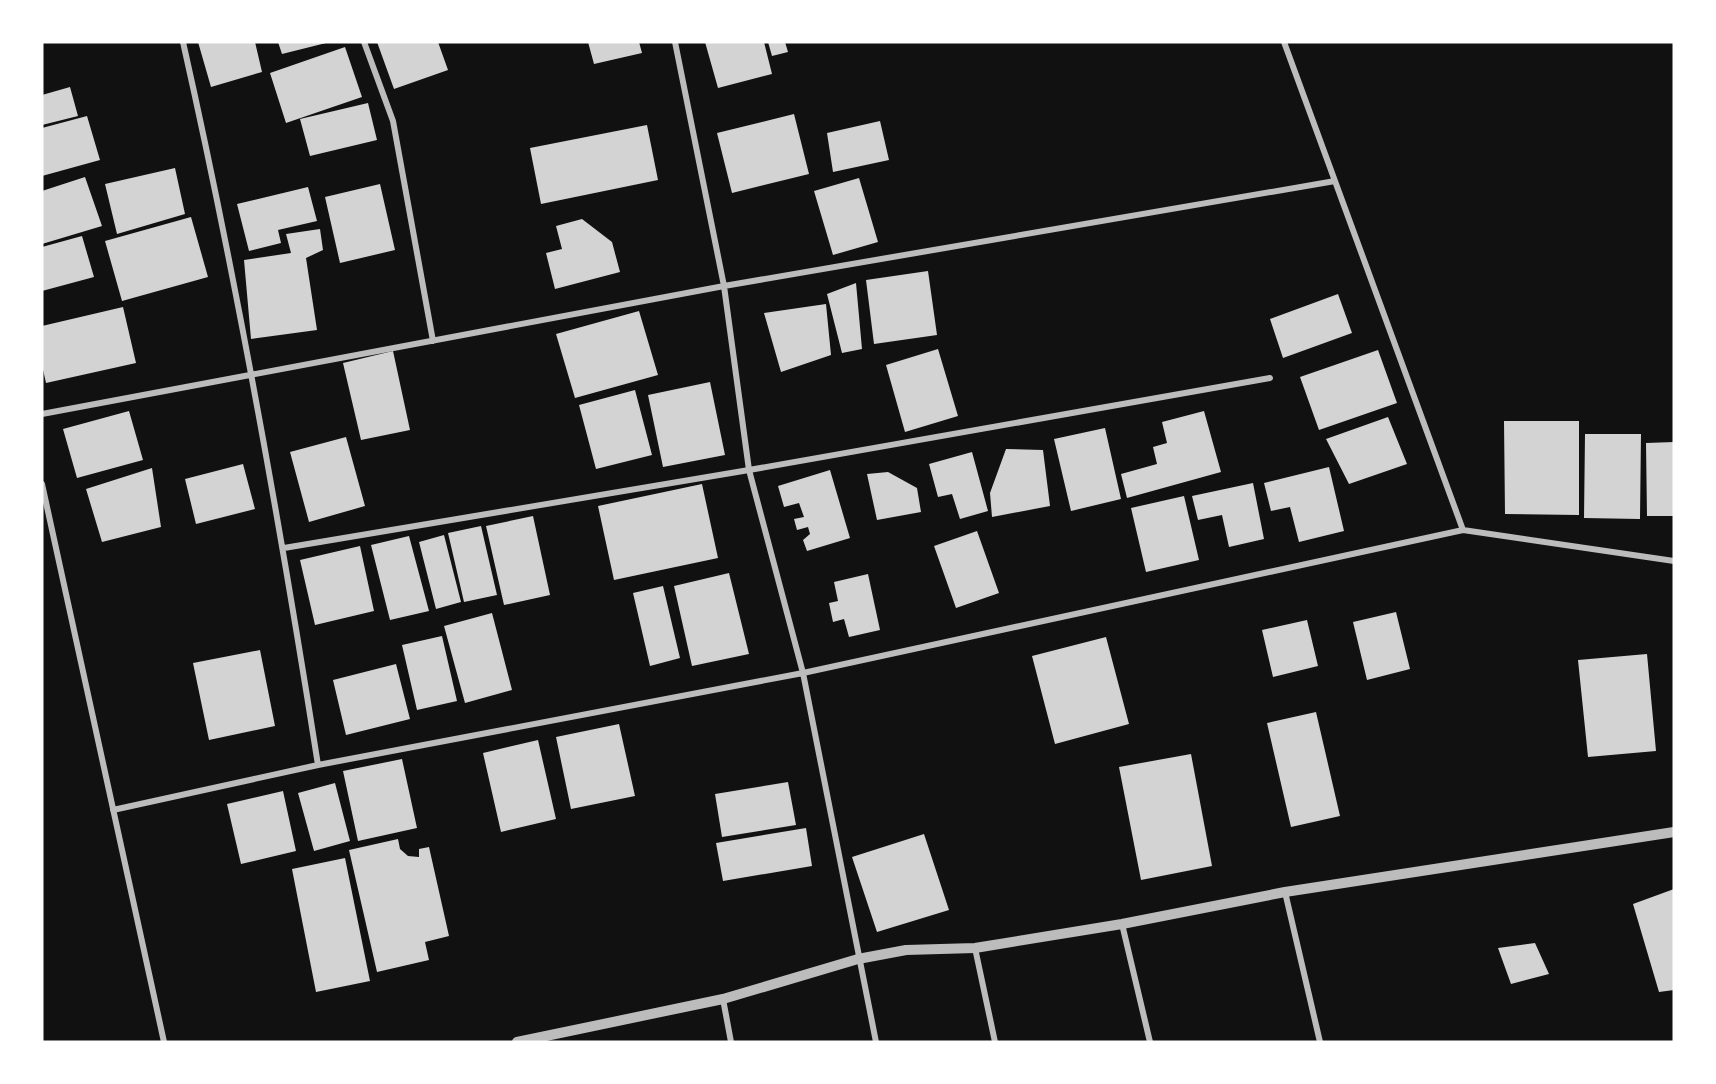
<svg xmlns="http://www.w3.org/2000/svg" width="1716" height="1084" font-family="'Work Sans',sans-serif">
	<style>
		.building { fill: #d3d3d3 }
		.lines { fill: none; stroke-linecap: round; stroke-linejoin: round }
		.minor { stroke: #bcbcbc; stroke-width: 6 }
		.tertiary { stroke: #bcbcbc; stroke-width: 10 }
	</style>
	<rect width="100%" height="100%" fill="#111"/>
	<path class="building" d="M198 42H255L262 72 211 87Z
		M278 42H326V43L282 54Z
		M377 42H438L448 70 394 89Z
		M588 42H639L642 53 594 64Z
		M705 42H764L772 74 718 88Z
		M768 42H785L788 52 772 56Z
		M345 47 362 97 286 123 270 73Z
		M70 87 78 116 42 125V95Z
		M368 103 377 140 310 156 300 119Z
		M794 114 809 174 732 193 717 133Z
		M87 116 100 160 42 176V128Z
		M880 121 889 160 833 172 827 133Z
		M647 125 658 180 541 204 530 148Z
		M175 168 185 214 117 234 105 184Z
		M85 177 102 226 42 244V191Z
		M859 178 878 242 833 255 814 191Z
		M380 184 395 250 340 263 325 197Z
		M308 187 317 221 278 230 281 243 249 251 237 204Z
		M191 217 208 277 122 301 105 241Z
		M582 219 612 242 620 272 555 289 546 253 562 249 556 226Z
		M320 229 323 250 306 258 317 330 251 339 244 260 291 253 286 234Z
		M82 236 94 277 42 291V247Z
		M928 271 937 335 874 344 866 280Z
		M856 283 862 349 842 353 827 294Z
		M1338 294 1352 333 1283 358 1270 319Z
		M826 304 831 355 781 372 764 313Z
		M123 307 136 363 46 383 42 365V326Z
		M639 311 658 375 575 398 556 334Z
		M938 349 958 416 905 432 886 365Z
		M1378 350 1397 403 1319 430 1300 377Z
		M393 351 410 430 361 440 343 363Z
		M710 382 725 455 663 467 648 395Z
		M635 390 652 455 596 469 579 405Z
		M129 411 143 460 77 478 63 429Z
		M1204 411 1221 472 1127 498 1121 474 1157 464 1153 447 1167 443 1162 422Z
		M1388 417 1407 464 1349 484 1326 439Z
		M1504 421H1579V515L1505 514Z
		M1105 428 1121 499 1071 511 1054 439Z
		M1585 434H1641L1640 519 1584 518Z
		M346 437 365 506 309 522 290 452Z
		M1674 442V516H1647L1646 443Z
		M1006 449 1043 450 1050 506 992 517 990 493Z
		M972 452 988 511 960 519 952 494 938 497 929 464Z
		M243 464 255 509 196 524 185 479Z
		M1329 467 1344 531 1299 542 1290 507 1271 511 1264 483Z
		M152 468 161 527 102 542 86 489Z
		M830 470 850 538 807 551 803 540 810 534 808 527 797 530 794 519 804 517 799 503 784 507 778 486Z
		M888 472 917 488 921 512 877 520 867 474Z
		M1253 483 1264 539 1229 547 1222 515 1198 520 1192 496Z
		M702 484 718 558 614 580 598 506Z
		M1184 496 1199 560 1146 572 1131 508Z
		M533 516 550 595 504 605 486 526Z
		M481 526 497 595 464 602 448 533Z
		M977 531 999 593 956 608 934 546Z
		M444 535 461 602 436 609 419 542Z
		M409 536 429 611 390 620 371 545Z
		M360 546 374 611 315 625 300 560Z
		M729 573 749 654 692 666 674 586Z
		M868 574 880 630 849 637 844 619 833 622 829 603 838 601 834 582Z
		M663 586 680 658 650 666 633 593Z
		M1396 612 1410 669 1367 680 1353 622Z
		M492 613 512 690 465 703 444 626Z
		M1307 620 1318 666 1273 677 1262 630Z
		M442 636 457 701 417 710 402 645Z
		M1106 637 1129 724 1055 744 1032 656Z
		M260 650 275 726 209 740 193 663Z
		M1647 654 1656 751 1588 757 1578 660Z
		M396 664 410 719 346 735 333 680Z
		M1316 712 1340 816 1291 827 1267 723Z
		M619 724 635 796 571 809 556 737Z
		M538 740 556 819 501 832 483 753Z
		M1191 754 1212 866 1141 880 1119 767Z
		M402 759 417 828 358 841 343 771Z
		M788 782 796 825 722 837 715 794Z
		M335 783 350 841 314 851 298 793Z
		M283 791 296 851 241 864 227 804Z
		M806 828 812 866 723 881 716 843Z
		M924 834 949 910 877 932 852 857Z
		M398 839 400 849 408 856 419 857V849L429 847 449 936 425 942 429 960 377 972 349 850Z
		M345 858 370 981 316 992 292 869Z
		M1674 889V990L1659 992 1633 904Z
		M1535 943 1549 974 1511 984 1498 948Z"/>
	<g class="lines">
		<path class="minor" d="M183 42C237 282 280 523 318 765
			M364 42 393 121 433 341
			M1284 42 1463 530
			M42 414 724 286 1335 181
			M42 484 164 1042
			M284 548 749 470 1270 378
			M113 810 318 765 803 673 749 470 724 286 675 42
			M1285 892 1320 1042
			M1122 924 1150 1042
			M975 948 995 1042
			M723 999 731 1042
			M876 1042 803 673 1463 530 1674 561"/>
		<path class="tertiary" d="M517 1042 723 999 858 959 906 950 975 948 1122 924 1285 892 1674 832"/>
	</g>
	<rect width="1716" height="1084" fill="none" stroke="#ffffff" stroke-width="87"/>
</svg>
